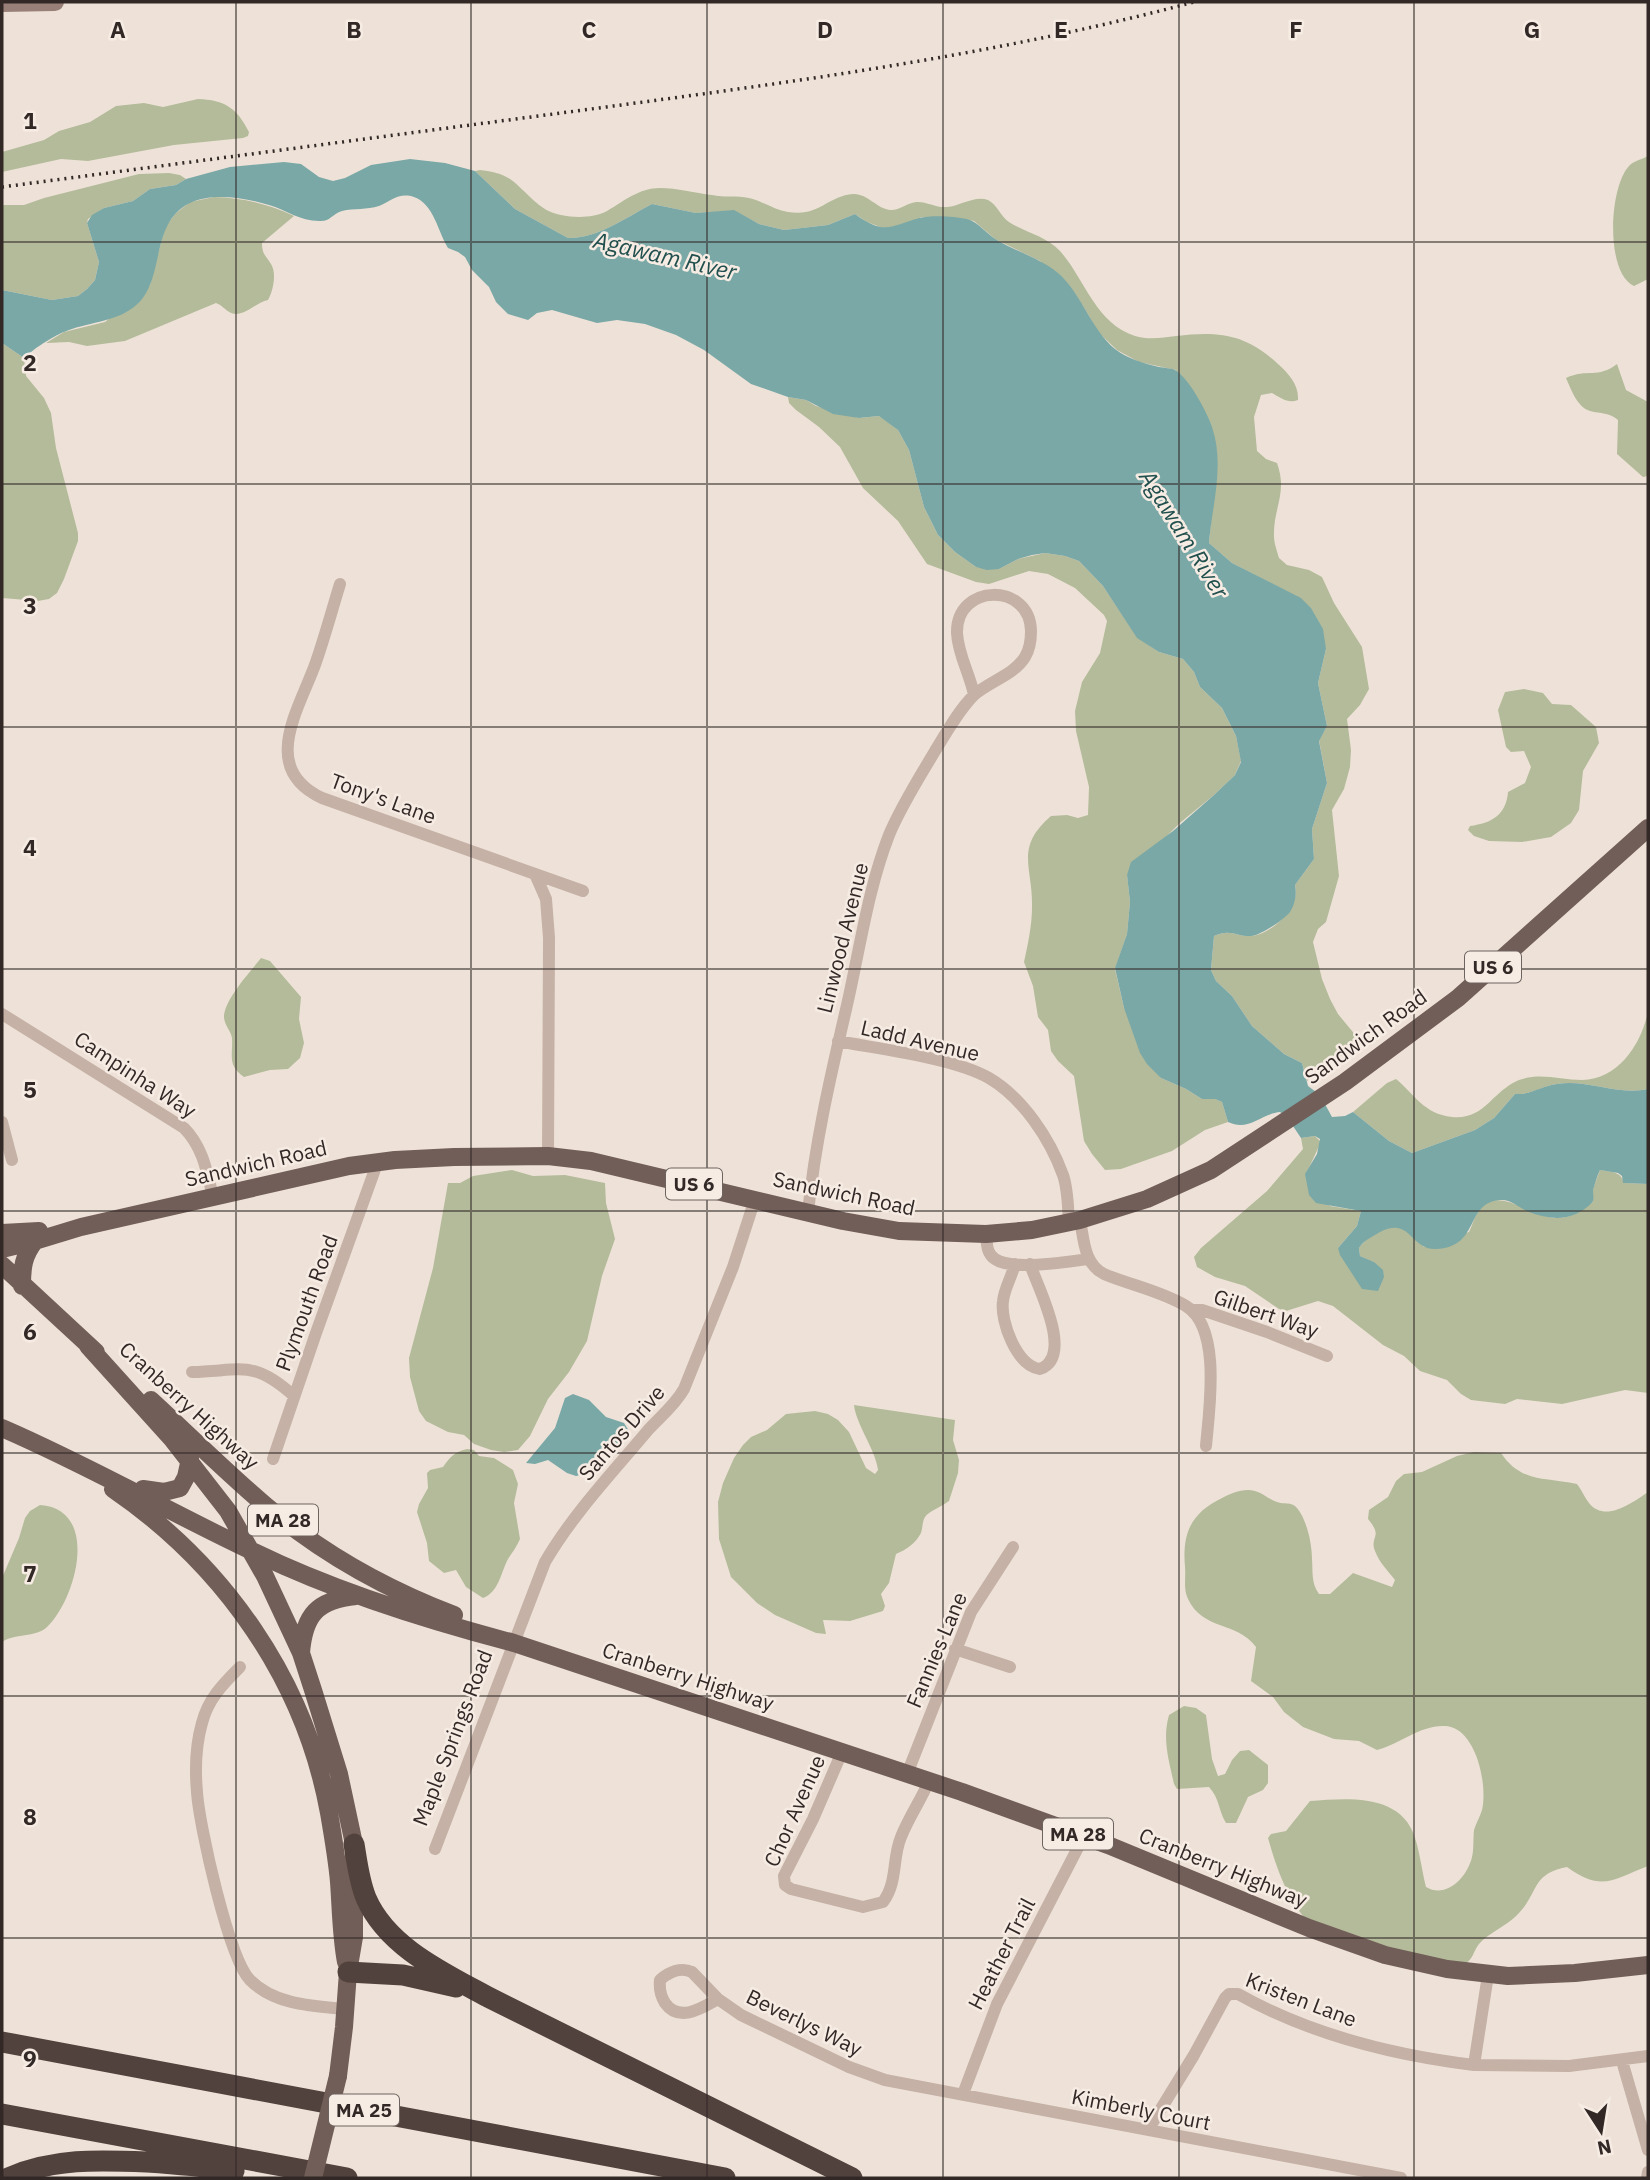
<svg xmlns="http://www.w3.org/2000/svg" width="1650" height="2180" font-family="'IBM Plex Sans',sans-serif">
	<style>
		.green { fill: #b4bb9a }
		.water { fill: #7aa8a6 }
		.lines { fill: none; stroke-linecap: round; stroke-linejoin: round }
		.street { stroke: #c5b1a6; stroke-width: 12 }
		.secondary { stroke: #988078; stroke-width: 18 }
		.primary { stroke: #725e58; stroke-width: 18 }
		.highway { stroke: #52423e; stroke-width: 21 }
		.rail { stroke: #322826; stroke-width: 3.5; stroke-dasharray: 2 5; stroke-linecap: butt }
		.primary-bridge { stroke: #725e58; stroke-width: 18 }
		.grid { fill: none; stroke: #322826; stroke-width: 2; stroke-opacity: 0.55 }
		.labels { text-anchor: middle; stroke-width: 5; stroke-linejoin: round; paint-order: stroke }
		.shield { fill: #f7ece4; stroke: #6d635f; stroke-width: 2 }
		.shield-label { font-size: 19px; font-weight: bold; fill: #322826 }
		.street-label { font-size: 21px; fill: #322826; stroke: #f7ece4 }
		.water-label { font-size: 23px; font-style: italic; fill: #204f4d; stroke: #f7ece4 }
		.grid-label { font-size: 23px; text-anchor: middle; font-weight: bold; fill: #322826; stroke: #f7ece4; stroke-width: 5; stroke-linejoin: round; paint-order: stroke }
	</style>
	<rect width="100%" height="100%" fill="#eee2d8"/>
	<!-- green -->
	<path class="green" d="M198 99C225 100 237 108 249 132L248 136 243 138 174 145 88 161 61 159 2 172V152L44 140 59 131 90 122 116 106 144 103 163 107Z
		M1648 156V279L1634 286C1605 273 1609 187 1629 166 1633 161 1643 159 1648 156Z
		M480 170C490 171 501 173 510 179 527 191 538 211 561 215 575 218 594 218 607 211 624 201 639 188 660 188 677 188 695 193 712 195 724 198 737 195 749 198 762 201 775 210 788 212 820 217 827 196 853 194 867 193 877 209 891 210 900 210 907 203 916 202 926 201 936 208 947 207 960 206 975 195 988 200 997 204 1001 217 1009 222 1026 233 1046 236 1060 251 1085 279 1095 323 1135 336 1148 340 1162 338 1176 336 1219 331 1246 334 1278 364 1289 374 1299 385 1298 400 1288 404 1281 398 1272 393L1261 395 1254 417 1257 451 1266 459 1277 463C1288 493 1273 508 1274 536 1274 543 1277 551 1279 558L1287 565 1309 570 1322 577 1334 603 1362 647 1369 689 1360 705 1347 719 1351 750 1350 767 1344 789 1332 810 1339 876 1326 922 1318 929 1313 942 1322 979 1330 999 1338 1014 1357 1037 1358 1046 1353 1051 1333 1059 1307 1081 1302 1063 1284 1054 1252 1026 1232 996 1216 981 1211 970 1214 936C1231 928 1236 937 1252 936 1272 934 1301 906 1295 885L1314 859 1312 829 1327 783 1319 740 1327 726 1318 683 1326 649 1301 599 1232 563 1209 543 1212 511 1176 370 1139 362 1117 350 1098 332 1083 306 1040 261 995 239 974 221 965 219 922 217 900 226 883 228 867 222 855 214 828 225 784 230 759 224 734 211 696 213 652 204C627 217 597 239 568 238L515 209 475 171Z
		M169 173 180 175 186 179 176 185 150 189 133 201 104 208 88 219 87 223 99 262 95 280 87 289 78 296 52 300 2 290V205H24L44 198 139 174Z
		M214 197C244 198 268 204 294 216L262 243C262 254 266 256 271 264 277 273 273 292 268 300 256 302 244 318 231 313 225 310 222 305 216 303L125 341 87 346 69 342 46 343 64 332 105 322 150 285 165 227 176 213 190 202Z
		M2 343 24 358 26 376 44 398 51 413 56 448 78 533V541L64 579 57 593 49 599 38 601 2 598Z
		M1617 364 1626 390 1648 402V476L1643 477 1617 454 1618 420C1609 412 1601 414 1590 411 1577 407 1571 389 1566 378 1587 368 1598 379 1617 364Z
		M788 397 806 400 816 406 859 418 879 416 886 420 898 430 909 450 924 507 938 535 955 552 976 567 999 569 1018 559 1045 553 1065 556 1079 561 1103 586 1137 637 1159 652 1183 659 1194 672 1200 687 1222 708 1236 736 1241 761 1235 775 1214 795 1181 822 1127 875 1130 902 1127 934 1115 969 1124 1008 1161 1078 1186 1089 1202 1099H1215L1222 1102 1228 1122 1205 1130 1172 1151 1121 1169 1105 1170 1092 1154 1084 1141 1074 1076 1058 1061 1051 1051 1048 1030 1038 1017 1033 986 1024 962C1028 944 1032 925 1032 907 1033 867 1014 848 1051 816L1067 815 1078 818 1088 815 1089 787 1076 731 1075 711 1082 682 1100 653 1107 621 1104 615 1075 588 1048 574 1029 571 989 584 976 582 927 564 898 521 863 488 840 447 819 427 796 410 789 403Z
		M1524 689 1543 693 1552 704 1571 705 1596 727 1599 743 1583 771 1579 810 1571 823 1551 837 1522 842 1489 841 1474 836 1468 830 1470 826C1492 823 1506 815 1508 792L1525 783 1531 767 1524 751 1511 752 1506 747 1498 710 1505 692Z
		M261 958 270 961 301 997 299 1019 304 1043 300 1058 288 1069 270 1070 244 1077C227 1065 233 1056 232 1038 231 1031 225 1026 224 1018 223 1001 250 972 261 958Z
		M1648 1012V1089C1617 1096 1588 1079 1557 1084 1542 1086 1531 1095 1515 1094L1494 1118 1475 1130 1412 1153 1389 1141 1353 1112 1387 1083 1396 1079C1414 1094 1424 1114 1452 1117 1485 1120 1491 1092 1519 1080 1540 1072 1561 1080 1582 1080 1619 1079 1641 1044 1648 1012Z
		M1315 1136 1321 1142 1306 1174 1330 1206 1361 1211 1357 1226 1338 1248 1374 1262 1360 1256 1359 1248C1366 1237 1390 1222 1403 1228 1410 1232 1418 1241 1424 1247L1469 1232C1472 1226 1474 1218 1478 1212 1495 1183 1531 1217 1554 1218 1571 1219 1581 1211 1593 1201V1189L1600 1170C1611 1172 1621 1171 1624 1183L1648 1184V1393L1625 1390 1562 1404 1517 1399 1505 1404 1471 1400 1461 1394 1447 1380 1420 1371 1404 1356 1383 1345 1333 1306 1318 1301 1286 1311 1279 1309 1245 1286 1215 1277 1197 1267 1194 1257 1201 1248 1267 1191 1303 1149 1301 1138Z
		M512 1170 533 1176 565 1175 605 1183 606 1203 615 1239 602 1276 587 1341 569 1372 548 1399 530 1436 518 1450 504 1452 491 1450 474 1444 464 1435 448 1432 426 1421 419 1411 410 1377 409 1358 433 1268 448 1183H460L473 1176Z
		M854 1405 955 1420 953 1440 959 1460 958 1473 949 1501C942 1507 930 1510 925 1517 922 1522 923 1527 921 1533 916 1543 906 1550 896 1554L889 1583 881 1594 885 1606 883 1611 850 1621 823 1620 826 1634 816 1633 775 1615 757 1603 731 1577 719 1539 718 1502 723 1483 734 1458 743 1445 751 1437 767 1430 786 1414 815 1411 828 1414 838 1420 849 1432 866 1468 875 1474 878 1470C876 1451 856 1424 854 1405Z
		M467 1449 474 1450 479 1456 494 1458 513 1470 518 1484 514 1503 520 1539C517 1546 512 1553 508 1559 501 1572 499 1592 483 1598L466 1587 456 1570 444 1573 429 1561 427 1543 417 1512 419 1504 428 1488 427 1473 430 1470 443 1467C450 1457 454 1452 467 1449Z
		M1474 1452 1501 1453C1521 1483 1545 1477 1577 1484 1582 1490 1584 1497 1589 1503 1605 1523 1632 1503 1648 1492V1866C1612 1880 1602 1892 1567 1867 1531 1874 1539 1892 1519 1913 1509 1924 1495 1930 1484 1939 1470 1951 1478 1959 1456 1970L1311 1925C1288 1901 1277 1870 1268 1838L1271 1834 1286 1831 1310 1801C1347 1798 1402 1793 1415 1838 1420 1853 1422 1871 1426 1887 1446 1899 1467 1878 1472 1857 1474 1849 1473 1839 1474 1830 1476 1823 1480 1817 1482 1810 1488 1785 1476 1725 1443 1726 1419 1726 1400 1744 1377 1750L1359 1741 1334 1739 1303 1727 1284 1712 1273 1697 1251 1681 1256 1647C1237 1621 1203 1631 1188 1599 1183 1588 1186 1579 1185 1567 1182 1533 1191 1513 1222 1498 1230 1494 1238 1490 1248 1490 1260 1490 1266 1498 1277 1502 1284 1505 1291 1501 1297 1508 1307 1520 1312 1544 1312 1559 1313 1572 1311 1583 1319 1594H1330L1353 1573 1392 1587 1395 1580C1388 1571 1379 1562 1375 1551 1369 1536 1384 1538 1368 1519L1369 1510 1388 1497 1396 1481 1404 1474 1422 1472 1457 1456Z
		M40 1505C100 1509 77 1598 47 1627 35 1638 15 1633 2 1642V1578L19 1538 25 1518 30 1511Z
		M1184 1706 1196 1708 1206 1715 1212 1759 1218 1776 1225 1774 1232 1760 1240 1751 1249 1750 1268 1765V1783L1263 1790 1248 1797 1236 1823H1226C1218 1810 1220 1799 1209 1787L1177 1789 1174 1784C1169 1761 1162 1739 1169 1715Z"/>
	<!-- water -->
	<path class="water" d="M410 159 445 163 475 171 515 209 568 238C597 239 627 217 652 204L696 213 734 210 759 224 784 230 828 225 855 214C884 235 889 227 919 218 931 215 954 216 967 219 979 222 986 234 997 240 1017 252 1040 258 1058 273 1082 294 1090 328 1115 349 1128 359 1143 363 1159 367 1164 368 1171 368 1175 370 1189 378 1207 412 1212 427 1225 465 1212 505 1209 543L1232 563 1301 598 1311 608 1323 629 1326 649 1318 683 1327 726 1319 741 1327 783 1312 829 1314 859 1295 885C1297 893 1295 905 1290 912 1285 919 1261 935 1252 936 1236 937 1231 928 1214 936L1211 970 1216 981 1232 996 1252 1026 1284 1054 1302 1063 1308 1086 1320 1095 1332 1117 1345 1116 1353 1112 1389 1141 1412 1153 1475 1130 1494 1118 1515 1094C1531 1095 1541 1086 1557 1084 1588 1079 1617 1096 1648 1089V1184L1623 1183 1622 1176 1618 1173 1600 1170C1597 1176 1595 1184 1593 1190 1593 1194 1594 1198 1593 1201 1590 1206 1582 1211 1576 1214 1561 1221 1545 1218 1529 1212 1519 1208 1511 1199 1500 1200 1464 1203 1481 1247 1436 1249 1410 1250 1411 1216 1380 1232 1372 1237 1364 1240 1359 1248L1360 1256 1374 1262 1383 1270 1384 1277 1378 1291 1362 1289 1340 1255 1338 1248 1357 1226 1361 1211 1316 1203 1309 1195 1305 1174 1317 1154 1320 1139 1315 1136 1301 1138 1287 1117 1280 1112C1260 1114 1249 1132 1228 1122L1222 1102 1215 1099H1202L1186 1089 1161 1078 1147 1064 1140 1053 1124 1008 1115 968 1127 934 1130 902 1127 875 1131 862 1173 831 1214 795 1235 775 1241 762 1236 736 1222 708 1200 687 1194 672 1183 659 1159 652 1137 638 1103 586 1079 561 1065 556 1045 553 1032 555 1018 559 999 569 987 570 976 567 955 552 938 535 924 507 909 450 898 430 879 416 859 418 833 414 806 400 788 397 751 384 704 350 676 335 645 324 617 320 597 323 552 310 537 313 528 320 508 314 496 302 489 287 472 270 465 257 458 252 448 248C438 232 434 204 414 197 399 192 391 201 379 206 367 210 354 208 342 211 332 214 330 222 319 221 300 221 286 210 269 205 246 198 212 192 190 203 148 223 167 282 134 307 113 323 87 322 64 332 53 336 32 350 24 358L2 343V290L52 300 78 296 87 289 95 280 99 262 87 223 92 215 104 208 133 201 150 189 176 185 186 179 230 167 284 162 301 164 319 177 333 181 345 178 371 165Z
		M573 1394 589 1400 606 1417 624 1423 629 1431 627 1439 593 1463 584 1474 576 1476 567 1473 548 1460 535 1464 526 1463 555 1428 565 1398Z"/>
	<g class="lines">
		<!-- street -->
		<path class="street" d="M340 584C332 610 325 636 316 662 300 708 258 768 322 798L583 891
			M535 874 546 899 549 938 548 1156
			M2 1014 184 1128C203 1147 207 1172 213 1197
			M838 1041C879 1049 954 1058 989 1078 1023 1098 1050 1139 1063 1175 1068 1189 1068 1208 1069 1223
			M2 1122 12 1160
			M808 1213C815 1142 831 1074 847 1005 860 948 868 889 889 835 901 806 919 778 935 751 947 732 958 711 974 695 970 674 958 655 957 633 956 583 1030 582 1031 631 1031 639 1030 649 1025 657 1014 675 990 681 974 695
			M1080 1220C1084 1240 1084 1264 1104 1274 1130 1285 1161 1291 1186 1306 1222 1328 1209 1410 1206 1446
			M986 1234C987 1243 986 1253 995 1259 1012 1271 1067 1262 1088 1259
			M1015 1264C1012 1276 1004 1289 1003 1301 1000 1322 1017 1366 1040 1369 1075 1356 1037 1286 1030 1264
			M1192 1310H1202L1267 1332 1327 1356
			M192 1372C242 1371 253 1359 294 1396
			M273 1459 316 1333 378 1161
			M955 1649 1010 1667
			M240 1667C223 1684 208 1699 202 1723 196 1744 195 1770 197 1792 199 1825 229 1959 250 1980 275 2005 313 2006 345 2009
			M842 1752 813 1819 784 1876 785 1885 791 1889 863 1907 883 1902C898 1882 892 1858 901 1837 909 1817 921 1800 929 1781
			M907 1774 971 1612 1013 1547
			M435 1849 545 1562C573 1514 613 1472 649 1429 661 1416 675 1405 684 1389L733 1267 755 1199
			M718 1999C702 2008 679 2023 665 2003 660 1995 659 1989 660 1980 669 1972 681 1967 692 1972L718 1999 741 2015 849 2067 885 2080 1401 2178
			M1622 2061 1648 2150
			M1474 2065 1569 2066 1648 2056
			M963 2094 997 2004 1084 1836
			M1148 2130 1194 2055 1225 1998 1229 1994H1238C1311 2035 1392 2055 1474 2065L1488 1975
			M1647 2178 1648 2172"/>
		<!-- secondary -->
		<path class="secondary" d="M2 3 55 2"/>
		<!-- primary -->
		<path class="primary" d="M2 1233 39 1231
			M2 1249 35 1241 81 1227 349 1166 395 1160 454 1157 548 1156 591 1161 843 1221 899 1231 986 1234 1032 1230 1080 1220 1147 1199 1211 1170 1345 1082 1458 998 1648 828
			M2 1265 96 1352
			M22 1286C22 1268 23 1256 35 1241
			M88 1346 172 1439 228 1511 265 1576 301 1653 313 1690 339 1774 354 1844V1937L348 1972 344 2027 338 2076
			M151 1400C189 1435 226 1472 265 1505 321 1553 386 1589 454 1615
			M2 1428C88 1465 169 1512 254 1552 336 1592 426 1620 514 1643L962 1792 1108 1845 1309 1928 1385 1955 1447 1969 1508 1976 1575 1973 1648 1965
			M113 1489C224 1565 305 1680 329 1813 333 1836 337 1859 339 1882 341 1909 341 1935 346 1962
			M143 1489 164 1492 180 1488 186 1477 190 1459
			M301 1653C304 1615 317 1600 356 1596"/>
		<!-- highway -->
		<path class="highway" d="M354 1844C357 1862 359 1881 366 1898 387 1947 444 1973 488 1997L852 2178
			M348 1972 403 1975 456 1987
			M2 2042 725 2178
			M2 2114 347 2178
			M8 2178C53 2158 99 2160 147 2162 176 2164 205 2166 234 2171"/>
		<!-- rail -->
		<path class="rail" d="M2 187C198 161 395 135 591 109 793 82 997 55 1194 2"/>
		<!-- primary-bridge -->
		<path class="primary-bridge" d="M313 2178 338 2076"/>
	</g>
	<!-- grid -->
	<path class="grid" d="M236 2V2178M471 2V2178M707 2V2178M943 2V2178M1179 2V2178M1414 2V2178M2 242H1648M2 484H1648M2 727H1648M2 969H1648M2 1211H1648M2 1453H1648M2 1696H1648M2 1938H1648"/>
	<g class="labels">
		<!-- shield labels -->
		<g class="shield">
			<rect x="1465" y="951.5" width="56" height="31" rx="5"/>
			<rect x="666" y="1168.5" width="56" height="31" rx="5"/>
			<rect x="248" y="1504.5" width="70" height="31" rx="5"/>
			<rect x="1043" y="1818.5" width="70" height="31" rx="5"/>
			<rect x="329" y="2094.5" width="70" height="31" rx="5"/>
		</g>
		<g class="shield-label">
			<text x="1493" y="974">US 6</text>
			<text x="694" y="1191">US 6</text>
			<text x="283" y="1527">MA 28</text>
			<text x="1078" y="1841">MA 28</text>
			<text x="364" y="2117">MA 25</text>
		</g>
		<!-- street labels -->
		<g class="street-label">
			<text transform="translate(383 799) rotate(20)" y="7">Tony's Lane</text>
			<text transform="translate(843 938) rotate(-76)" y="7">Linwood Avenue</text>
			<text transform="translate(1366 1037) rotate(-36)" y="7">Sandwich Road</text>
			<text transform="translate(920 1041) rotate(13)" y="7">Ladd Avenue</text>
			<text transform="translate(135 1075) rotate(33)" y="7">Campinha Way</text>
			<text transform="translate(256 1164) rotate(-13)" y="7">Sandwich Road</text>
			<text transform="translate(844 1194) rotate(12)" y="7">Sandwich Road</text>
			<text transform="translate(307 1303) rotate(-70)" y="7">Plymouth Road</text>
			<text transform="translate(1266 1314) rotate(19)" y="7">Gilbert Way</text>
			<text transform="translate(189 1406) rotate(42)" y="7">Cranberry Highway</text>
			<text transform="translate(622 1433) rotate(-49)" y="7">Santos Drive</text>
			<text transform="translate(937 1650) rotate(-67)" y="7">Fannies Lane</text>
			<text transform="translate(688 1677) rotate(18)" y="7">Cranberry Highway</text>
			<text transform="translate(453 1738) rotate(-69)" y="7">Maple Springs Road</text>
			<text transform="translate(795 1811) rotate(-66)" y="7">Chor Avenue</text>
			<text transform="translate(1223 1868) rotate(22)" y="7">Cranberry Highway</text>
			<text transform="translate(1002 1954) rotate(-63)" y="7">Heather Trail</text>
			<text transform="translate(1301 2000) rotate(21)" y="7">Kristen Lane</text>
			<text transform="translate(804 2023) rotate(26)" y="7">Beverlys Way</text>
			<text transform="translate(1141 2110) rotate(11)" y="7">Kimberly Court</text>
		</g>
		<!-- water labels -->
		<g class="water-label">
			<text transform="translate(665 256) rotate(13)" y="8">Agawam River</text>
			<text transform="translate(1184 534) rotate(58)" y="8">Agawam River</text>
		</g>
	</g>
	<g class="grid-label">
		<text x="118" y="38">A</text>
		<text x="354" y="38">B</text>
		<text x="589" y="38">C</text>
		<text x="825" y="38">D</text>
		<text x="1061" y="38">E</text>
		<text x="1296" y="38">F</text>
		<text x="1532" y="38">G</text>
		<text x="30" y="129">1</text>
		<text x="30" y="371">2</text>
		<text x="30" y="614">3</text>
		<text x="30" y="856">4</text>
		<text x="30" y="1098">5</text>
		<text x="30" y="1340">6</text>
		<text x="30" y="1582">7</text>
		<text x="30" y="1825">8</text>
		<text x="30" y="2067">9</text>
	</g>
	<!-- border -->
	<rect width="1650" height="2180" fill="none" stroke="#322826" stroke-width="7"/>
	<!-- north arrow -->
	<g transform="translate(1601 2131) rotate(168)" stroke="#f7ece4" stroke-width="5" paint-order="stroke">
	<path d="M0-5L12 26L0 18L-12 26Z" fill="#322826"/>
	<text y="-10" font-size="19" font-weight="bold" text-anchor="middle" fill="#322826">N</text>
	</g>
</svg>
